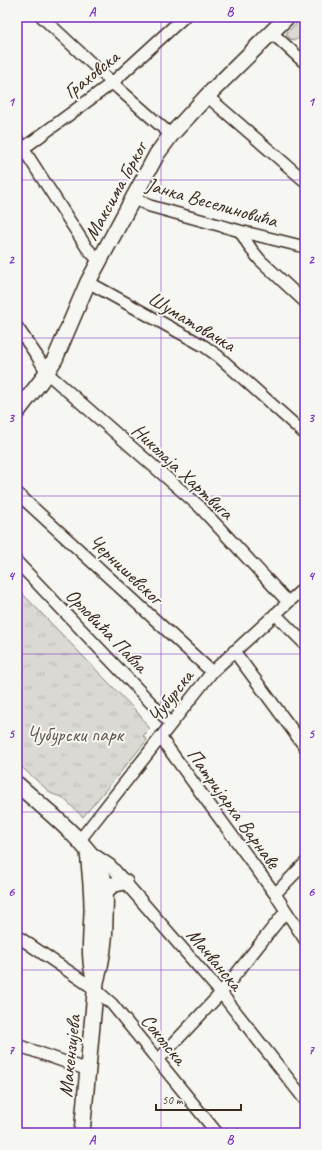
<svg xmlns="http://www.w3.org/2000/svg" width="322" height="1150" font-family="Caveat,sans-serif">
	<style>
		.park { fill: url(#park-tufts); stroke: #8a8278 }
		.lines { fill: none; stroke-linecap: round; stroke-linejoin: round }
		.street-casing { stroke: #3b2a1e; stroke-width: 14 }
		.secondary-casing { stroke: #3b2a1e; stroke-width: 18 }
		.street { stroke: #f6f6f2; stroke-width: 11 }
		.secondary { stroke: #f6f6f2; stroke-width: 15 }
		.grid { fill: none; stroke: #7b2cbf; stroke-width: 1; stroke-opacity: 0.55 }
		.labels { text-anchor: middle; stroke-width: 4; stroke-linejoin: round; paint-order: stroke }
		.street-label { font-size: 20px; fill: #3b2a1e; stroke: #f6f6f2 }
		.park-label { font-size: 20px; fill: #63564b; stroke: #f6f6f2 }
		.neatline { fill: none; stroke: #7b2cbf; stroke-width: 1.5 }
		.grid-label { font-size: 13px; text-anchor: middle; font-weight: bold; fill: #7b2cbf }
	</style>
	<defs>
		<pattern id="park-tufts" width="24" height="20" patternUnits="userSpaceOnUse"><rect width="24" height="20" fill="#dad9d3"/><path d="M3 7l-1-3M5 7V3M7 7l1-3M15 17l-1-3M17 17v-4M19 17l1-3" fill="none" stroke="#bcbab5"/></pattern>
	</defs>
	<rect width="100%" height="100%" fill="#f6f6f2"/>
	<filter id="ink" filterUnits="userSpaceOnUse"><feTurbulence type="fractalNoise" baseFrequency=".025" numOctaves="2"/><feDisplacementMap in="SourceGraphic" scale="8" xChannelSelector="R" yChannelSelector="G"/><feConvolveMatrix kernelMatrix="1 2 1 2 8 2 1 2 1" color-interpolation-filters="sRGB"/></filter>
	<g filter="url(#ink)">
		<!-- park -->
		<path class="park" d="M303 17H305V32L296 40 290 39 286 33Z
			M17 588 139 714 150 729 143 736 147 740 83 817 62 797 52 794 17 763Z"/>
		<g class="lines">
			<defs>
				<path id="street" d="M42 17 119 89 171 135
					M271 32 305 63
					M207 96 305 181
					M17 139 87 248 99 261
					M17 153 112 83 184 17
					M133 198 150 206 240 231 305 247
					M240 231 251 249 260 260 305 302
					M88 282 204 346 218 356 305 434
					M17 327 37 356 47 373 199 506 288 602
					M17 493 212 672
					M17 562 171 724
					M275 614 305 644
					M234 651 305 747
					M160 737 275 894 305 940
					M79 841 212 672 305 587
					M92 853 110 865 118 874 221 993 305 1100
					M275 894 305 863
					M17 936 96 990 112 1004 217 1133
					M17 1045 88 1070
					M158 1060 221 993 286 911"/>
				<path id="secondary" d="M17 412 41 381 55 359 88 282 157 154 171 135 207 96 287 17
					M17 784C41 806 95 847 103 877 107 890 105 906 105 919 105 941 102 962 96 982L82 1133
					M88 852C90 871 92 889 92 908 92 932 87 958 95 981
					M105 893C110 884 116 884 125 882"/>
			</defs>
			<!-- street casing -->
			<use href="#street" class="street-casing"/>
			<!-- secondary casing -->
			<use href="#secondary" class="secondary-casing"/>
			<!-- street -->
			<use href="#street" class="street"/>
			<!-- secondary -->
			<use href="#secondary" class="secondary"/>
		</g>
	</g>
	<!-- grid -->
	<path class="grid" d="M161 17V1133M17 180H305M17 338H305M17 496H305M17 654H305M17 812H305M17 970H305"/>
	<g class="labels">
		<!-- street labels -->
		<g class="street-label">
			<text transform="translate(91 74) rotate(-39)" y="7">Граховска</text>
			<text transform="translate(115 191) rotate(-61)" y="7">Максима Горког</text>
			<text transform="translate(212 202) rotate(16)" y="7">Јанка Веселиновића</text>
			<text transform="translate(192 321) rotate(31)" y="7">Шуматовачка</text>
			<text transform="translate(183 471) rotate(43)" y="7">Николаја Хартвига</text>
			<text transform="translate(126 569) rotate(43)" y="7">Чернишевског</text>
			<text transform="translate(107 630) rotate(46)" y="7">Орловића Павла</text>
			<text transform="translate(170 696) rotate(-52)" y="7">Чубурска</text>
			<text transform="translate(234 808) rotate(54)" y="7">Патријарха Варнаве</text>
			<text transform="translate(215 959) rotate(50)" y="7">Мачванска</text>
			<text transform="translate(164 1039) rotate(51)" y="7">Соколска</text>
			<text transform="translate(69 1056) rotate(-84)" y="7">Макензијева</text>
		</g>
		<!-- park labels -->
		<g class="park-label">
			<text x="75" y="741">Чубурски парк</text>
		</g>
	</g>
	<!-- margin -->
	<rect width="322" height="1150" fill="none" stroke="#f6f6f2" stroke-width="44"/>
	<!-- scale -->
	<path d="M156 1104v6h85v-6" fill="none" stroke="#3b2a1e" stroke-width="2"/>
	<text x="162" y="1104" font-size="12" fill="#3b2a1e" stroke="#f6f6f2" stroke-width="3" paint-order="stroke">50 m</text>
	<rect x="22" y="22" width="278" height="1106" class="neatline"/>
	<g class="grid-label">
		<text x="92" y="16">A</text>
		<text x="230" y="16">B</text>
		<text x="11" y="106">1</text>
		<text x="311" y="106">1</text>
		<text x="11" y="264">2</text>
		<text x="311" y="264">2</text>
		<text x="11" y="422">3</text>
		<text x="311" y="422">3</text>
		<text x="11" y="580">4</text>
		<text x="311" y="580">4</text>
		<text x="11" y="738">5</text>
		<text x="311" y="738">5</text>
		<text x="11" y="896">6</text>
		<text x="311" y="896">6</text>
		<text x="11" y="1054">7</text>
		<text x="311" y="1054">7</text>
		<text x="92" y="1144">A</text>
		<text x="230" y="1144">B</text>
	</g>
</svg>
